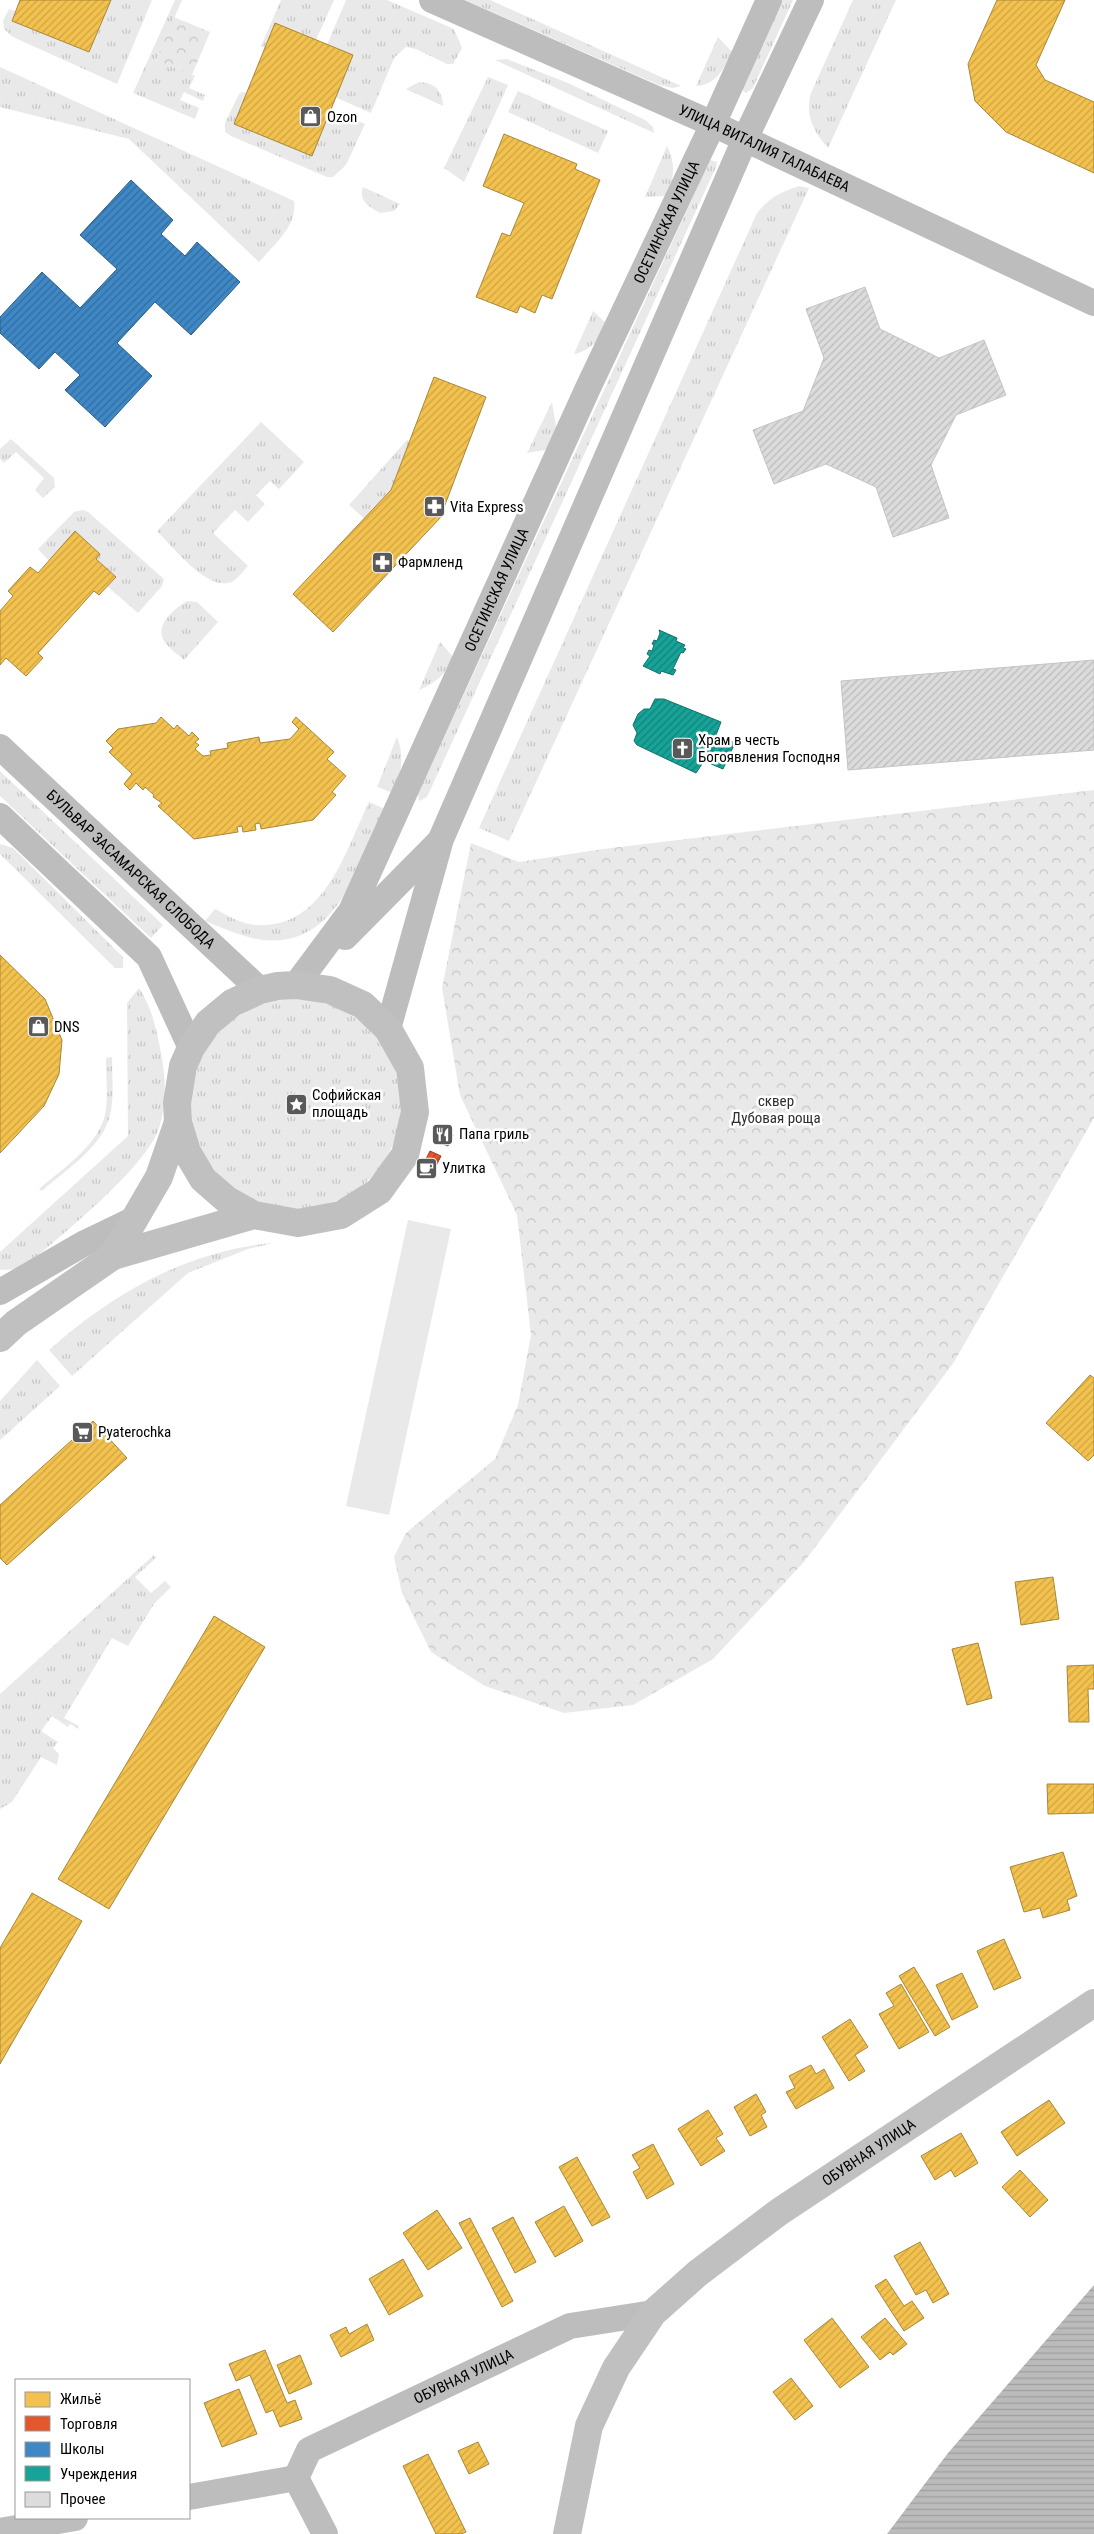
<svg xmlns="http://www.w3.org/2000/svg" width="1094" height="2534" font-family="'Roboto Condensed',sans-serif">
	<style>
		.grass { fill: url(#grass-tufts) }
		.forest { fill: url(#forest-crowns) }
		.pitch { fill: #e9e9e9 }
		.water { fill: url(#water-rules) }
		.homes { fill: url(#homes-hatch); stroke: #a98737 }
		.shops { fill: url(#shops-hatch); stroke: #a03d20 }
		.schools { fill: url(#schools-hatch); stroke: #2c5f8a }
		.public { fill: url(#public-hatch); stroke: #10726a }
		.building { fill: url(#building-hatch); stroke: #c4c4c4 }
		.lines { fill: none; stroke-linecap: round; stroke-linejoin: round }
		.street { stroke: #bdbdbd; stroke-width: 26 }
		.secondary { stroke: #c0c0c0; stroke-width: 28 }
		.labels { text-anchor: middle; stroke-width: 5; stroke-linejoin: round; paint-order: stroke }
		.poi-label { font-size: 15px; fill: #000; stroke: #fff; text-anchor: start }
		.street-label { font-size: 15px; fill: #000; stroke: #fff }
		.park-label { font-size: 15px; fill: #2e2e2e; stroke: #fff }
	</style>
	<defs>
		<pattern id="grass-tufts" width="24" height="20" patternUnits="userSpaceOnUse" patternTransform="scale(1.25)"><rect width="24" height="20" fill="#e9e9e9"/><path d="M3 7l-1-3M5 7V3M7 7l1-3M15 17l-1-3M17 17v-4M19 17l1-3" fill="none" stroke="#c6c6c6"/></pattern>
		<pattern id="forest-crowns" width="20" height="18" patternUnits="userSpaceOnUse" patternTransform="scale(1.25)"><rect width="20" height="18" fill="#e9e9e9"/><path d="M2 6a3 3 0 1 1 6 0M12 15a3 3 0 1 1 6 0" fill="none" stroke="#c6c6c6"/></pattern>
		<pattern id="water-rules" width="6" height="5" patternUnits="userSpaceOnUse" patternTransform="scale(1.25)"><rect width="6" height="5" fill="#bbb"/><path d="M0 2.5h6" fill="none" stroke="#9f9f9f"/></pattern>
		<pattern id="homes-hatch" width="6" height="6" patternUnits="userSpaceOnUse" patternTransform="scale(1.25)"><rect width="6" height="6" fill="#f2c14e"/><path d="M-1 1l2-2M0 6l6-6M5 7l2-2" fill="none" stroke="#cea442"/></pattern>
		<pattern id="shops-hatch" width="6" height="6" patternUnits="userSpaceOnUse" patternTransform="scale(1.25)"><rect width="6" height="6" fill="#e4572e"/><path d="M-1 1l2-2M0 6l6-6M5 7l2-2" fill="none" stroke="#b64625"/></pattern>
		<pattern id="schools-hatch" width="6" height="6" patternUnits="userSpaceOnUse" patternTransform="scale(1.25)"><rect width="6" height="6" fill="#3f88c5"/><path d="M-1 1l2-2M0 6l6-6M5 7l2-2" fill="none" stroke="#326d9e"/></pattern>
		<pattern id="public-hatch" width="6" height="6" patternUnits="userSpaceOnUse" patternTransform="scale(1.25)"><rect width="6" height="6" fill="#17a398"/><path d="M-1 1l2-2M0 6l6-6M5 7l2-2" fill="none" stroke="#12827a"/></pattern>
		<pattern id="building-hatch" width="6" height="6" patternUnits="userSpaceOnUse" patternTransform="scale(1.25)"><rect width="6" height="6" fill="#dcdcdc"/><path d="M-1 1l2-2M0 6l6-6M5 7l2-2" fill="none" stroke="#bbb"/></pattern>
	</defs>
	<rect width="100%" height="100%" fill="#fff"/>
	<!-- grass -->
	<path class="grass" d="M111 0H152L117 84 13 37 4 29 3 21 9 9 15 11 12 21 89 52Z
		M175 0H182L156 60 195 76 189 88 205 95 203 101 184 92 180 100 199 108 195 119 133 93Z
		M281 0H334L316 40 265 48 261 46Z
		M346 0H387L454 29 462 48 453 64H447L416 49 406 47 394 58 371 113 335 97 327 45Z
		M465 0H490L681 86 673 88 659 85Z
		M782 0H793L753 88 746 93 741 89Z
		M853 0H896L828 148C813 131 805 116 811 93Z
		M718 37 732 52C724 69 716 85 696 86Z
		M507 59 568 83 645 120 653 127 654 133 495 60Z
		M0 67 294 201C298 225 274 245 259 262L129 139 0 107Z
		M488 77 508 85 464 182 444 168Z
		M419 82C434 83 443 90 443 106L406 89Z
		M518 91 608 131 598 153 508 112Z
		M242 92 330 109 365 124 346 165 333 177H327L231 136 225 132V123L239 94Z
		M667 146C676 163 674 178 667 196L645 197Z
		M710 160 717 162 716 167 427 797 419 801 418 794Z
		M799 186 809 188 509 841 479 828 757 213C769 198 781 192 799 186Z
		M363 187 400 204 394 211 380 213C370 207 358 202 363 187Z
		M593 311 608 325C600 339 590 351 574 354Z
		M552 402 557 432 551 449 527 453Z
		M261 422 304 462 279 489 270 481 256 495 265 504 248 522 235 510 213 533 248 566C243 571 238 579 231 582 208 592 172 546 157 531Z
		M11 439 54 478 55 487 43 498 35 490 44 478 16 452 4 463 0 459V449Z
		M407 440 410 441 391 490 365 519 349 505Z
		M82 510 88 512 164 579 162 586 138 613 107 586 115 576 96 559 100 554 76 532 49 561 38 549 74 512Z
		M187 601 197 602 218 622 184 660C178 654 168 648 164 641 154 625 175 608 187 601Z
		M440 642 455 659C445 674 436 683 419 690Z
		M397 737C405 757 401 774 393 793L377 787Z
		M0 771 163 925 151 938 0 796Z
		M369 802 385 809C358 868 335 956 252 938 236 934 220 927 205 921L215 909C227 915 241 924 255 925 324 930 345 852 369 802Z
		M0 844 13 848 123 957V968H115L0 854Z
		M139 988C152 1007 157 1032 161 1053 166 1079 167 1103 159 1128 145 1169 61 1235 27 1265L18 1269 0 1270V1252L128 1136 127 1003Z
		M191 1104a105 105 0 1 1 210 0a105 105 0 1 1-210 0Z
		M112 1057C112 1075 114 1094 111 1111 105 1146 66 1169 42 1191L39 1189C63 1168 103 1143 106 1108 108 1092 106 1074 106 1058Z
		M273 1243 248 1249 188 1273 72 1376 49 1350C113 1293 187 1251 273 1243Z
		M37 1360 60 1386 0 1440V1401Z
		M154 1555 156 1558 135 1577 151 1593 165 1581 171 1587 154 1604 128 1646 112 1638 64 1718 79 1726 78 1729 70 1724 68 1727 52 1716 41 1731 58 1742 53 1748 59 1754 57 1765 41 1757 12 1802 0 1809V1694Z"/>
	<!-- forest -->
	<path class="forest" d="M174 17 210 32 192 75 156 60Z
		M1094 790V1118L954 1362 804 1562 713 1659 633 1705 564 1713 485 1686 431 1652 402 1593 394 1557 406 1533 495 1459 518 1405 531 1335 517 1215 460 1095 442 988 471 843 519 862 603 849Z"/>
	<!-- pitch -->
	<path class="pitch" d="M408 1220 451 1229 389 1515 346 1506Z"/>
	<!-- water -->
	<path class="water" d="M1094 2285V2534H887L948 2453Z"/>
	<!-- homes -->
	<path class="homes" d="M20 0H111L89 52 12 21Z
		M997 0H1065L1036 65 1045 80 1094 102V173L1006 132 975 101 968 64Z
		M275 23 353 55 312 156 234 124Z
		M504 134 577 164 575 169 600 180 552 299 542 295 535 313 520 306 517 313 476 297 502 233 510 236 524 203 483 186Z
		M434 377 486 397 440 518 333 632 293 594 391 490Z
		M75 531 100 554 96 559 116 577 99 595 94 591 38 653 43 658 26 676 6 658 0 665V611L13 596 8 591 30 567 38 573Z
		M161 717 174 729 177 725 189 736 192 732 199 739 195 742 199 745 195 749 203 756 211 755 210 751 228 748 227 743 259 737 260 743 290 739 299 729 292 722 296 717 334 752 327 759 346 776 332 792 336 795 313 820 261 829 260 823 255 824 256 830 243 832 242 826 237 827 238 832 194 839 158 806 162 803 153 797 154 795 145 787 143 790 136 783 130 790 124 784 132 774 109 752 113 748 106 741 118 729 156 723Z
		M0 955 45 999 62 1040 59 1074 44 1106 0 1153Z
		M1090 1375 1094 1378V1455L1088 1461 1046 1423Z
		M93 1421 127 1458 7 1565 0 1558V1505Z
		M1053 1577 1059 1619 1021 1625 1015 1582Z
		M214 1616 265 1647 109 1909 58 1879Z
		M978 1643 992 1698 967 1705 952 1649Z
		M1094 1665V1689H1088L1089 1722H1069L1067 1666Z
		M1047 1784H1094V1813L1048 1814Z
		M1063 1852 1077 1896 1067 1900 1070 1910 1043 1918 1040 1908 1024 1912 1010 1867Z
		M32 1893 82 1921 0 2064V1948Z
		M1004 1939 1021 1978 994 1990 977 1951Z
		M914 1967 950 2027 935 2036 899 1976Z
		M962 1973 978 2007 952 2020 936 1985Z
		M901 1984 929 2032 899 2049 879 2014 894 2006 886 1993Z
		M850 2019 868 2047 855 2055 865 2071 849 2081 822 2037Z
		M811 2065 816 2074 824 2069 834 2088 796 2109 786 2092 795 2088 789 2076Z
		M756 2094 766 2112 761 2115 767 2127 750 2136 734 2107Z
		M1049 2100 1065 2123 1017 2156 1001 2132Z
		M708 2110 723 2134 716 2138 725 2151 701 2166 678 2129Z
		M961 2133 978 2163 955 2177 951 2170 935 2180 921 2156Z
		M653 2144 674 2184 647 2199 633 2172 640 2168 632 2155Z
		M577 2157 610 2217 592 2226 559 2167Z
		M1020 2170 1048 2200 1030 2217 1002 2187Z
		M564 2206 583 2241 555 2257 535 2222Z
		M437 2210 462 2248 428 2270 403 2233Z
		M513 2217 536 2262 515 2273 492 2228Z
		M470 2218 513 2301 502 2307 459 2223Z
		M920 2242 949 2294 933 2303 926 2290 916 2295 894 2256Z
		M403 2259 423 2296 389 2315 369 2279Z
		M886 2279 904 2306 912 2301 924 2318 904 2331 875 2286Z
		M832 2318 869 2367 840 2388 804 2340Z
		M885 2318 907 2344 893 2355 890 2352 880 2360 861 2337Z
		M367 2324 374 2340 341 2357 330 2335 346 2327 349 2334Z
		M265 2350 287 2403 295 2400 302 2419 280 2427 273 2410 266 2413 250 2375 236 2381 229 2364Z
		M300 2355 312 2384 289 2394 277 2365Z
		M791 2378 813 2406 795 2420 773 2392Z
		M239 2389 257 2434 222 2447 204 2403Z
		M478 2442 489 2464 469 2474 458 2451Z
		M428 2454 466 2532 461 2534H436L403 2466Z"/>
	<!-- shops -->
	<path class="shops" d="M442 1130 453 1135 448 1146 437 1142Z
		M430 1151 441 1156 432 1174 421 1169Z"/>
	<!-- schools -->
	<path class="schools" d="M131 180 173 220 161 234 185 256 197 242 240 282 191 335 155 302 117 343 152 376 105 427 65 390 80 375 55 352 39 369 0 333V317L42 272 80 308 117 269 80 235Z"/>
	<!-- public -->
	<path class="public" d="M659 630 677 638 676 641 685 645 683 648 686 649 683 653 681 652 673 669 676 670 673 675 661 671 660 674 643 666 650 656 647 654 649 650 652 651 654 645 652 644 654 640 657 641 660 633Z
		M655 699H664L721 722 716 735 735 743 723 769 704 761 696 773 637 745 634 741 637 733 633 725 638 714 644 709H650Z"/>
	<!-- building -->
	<path class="building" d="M865 287 880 329 939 358 984 340 1006 395 956 415 931 465 949 518 893 537 876 487 826 464 774 484 753 430 803 411 824 358 806 309Z
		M1094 660V750L848 770 841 681Z"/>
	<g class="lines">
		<!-- street -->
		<g class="street">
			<path id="s1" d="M432 0 713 124 1094 303"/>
			<path id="s2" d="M0 747 260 990"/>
			<path d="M0 816 149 957 191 1048"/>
			<path d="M345 937 439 842"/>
			<path id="s3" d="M296 985 351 911 587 390 713 124 769 0"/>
			<path d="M388 1029 441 839 745 139 811 0"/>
			<path d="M0 1292 83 1244 135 1219"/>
			<path d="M189 2497 296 2478"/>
			<path d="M0 2531 75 2518"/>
			<path id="s4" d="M325 2534 296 2478 309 2450 570 2326 653 2313"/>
		</g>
		<!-- secondary -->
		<g class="secondary">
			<path d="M113 1256 159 1177 178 1122"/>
			<path d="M0 1338 16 1323 113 1256 254 1215 298 1223 341 1215 379 1191 405 1155 415 1112 410 1068 388 1029 363 1005 330 990 296 985 278 986 260 990 232 1003 208 1023 191 1048 183 1066 177 1103 178 1122 187 1152 203 1179 227 1200 254 1215"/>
			<path id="s5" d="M567 2534 589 2426 616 2368 653 2313 698 2273 779 2212 1094 2003"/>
		</g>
	</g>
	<!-- icons -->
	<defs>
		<symbol id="shop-square" viewBox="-11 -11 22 22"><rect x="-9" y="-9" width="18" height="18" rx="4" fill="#595959" stroke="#fff"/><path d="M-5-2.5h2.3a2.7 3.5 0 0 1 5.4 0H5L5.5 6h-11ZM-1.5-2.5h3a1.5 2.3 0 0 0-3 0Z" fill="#fff"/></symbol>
		<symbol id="pharmacy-square" viewBox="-11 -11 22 22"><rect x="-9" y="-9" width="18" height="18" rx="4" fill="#595959" stroke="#fff"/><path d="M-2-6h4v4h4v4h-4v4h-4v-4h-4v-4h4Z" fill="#fff"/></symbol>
		<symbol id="church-square" viewBox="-11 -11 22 22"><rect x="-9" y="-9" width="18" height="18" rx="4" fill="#595959" stroke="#fff"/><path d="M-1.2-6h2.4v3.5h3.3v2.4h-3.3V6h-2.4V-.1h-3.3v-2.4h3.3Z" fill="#fff"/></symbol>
		<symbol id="sight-square" viewBox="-11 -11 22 22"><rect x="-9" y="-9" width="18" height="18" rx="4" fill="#595959" stroke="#fff"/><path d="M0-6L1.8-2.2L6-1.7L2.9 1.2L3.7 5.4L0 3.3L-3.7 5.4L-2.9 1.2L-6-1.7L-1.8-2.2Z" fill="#fff"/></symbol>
		<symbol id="restaurant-square" viewBox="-11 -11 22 22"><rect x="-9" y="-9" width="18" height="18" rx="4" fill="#595959" stroke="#fff"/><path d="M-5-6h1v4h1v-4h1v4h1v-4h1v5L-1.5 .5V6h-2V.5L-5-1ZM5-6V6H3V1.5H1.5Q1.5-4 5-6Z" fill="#fff"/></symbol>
		<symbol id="cafe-square" viewBox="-11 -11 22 22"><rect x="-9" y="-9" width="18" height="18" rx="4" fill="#595959" stroke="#fff"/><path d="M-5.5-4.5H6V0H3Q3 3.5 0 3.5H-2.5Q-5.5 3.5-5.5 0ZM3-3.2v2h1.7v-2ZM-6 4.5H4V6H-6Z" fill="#fff"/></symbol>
		<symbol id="supermarket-square" viewBox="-11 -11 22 22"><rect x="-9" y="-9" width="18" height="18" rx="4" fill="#595959" stroke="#fff"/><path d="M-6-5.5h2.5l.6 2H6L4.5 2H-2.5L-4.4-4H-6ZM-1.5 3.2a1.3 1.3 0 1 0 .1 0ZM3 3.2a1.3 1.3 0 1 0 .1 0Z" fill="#fff"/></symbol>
	</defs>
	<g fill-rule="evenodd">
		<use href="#shop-square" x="298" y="104" width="25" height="25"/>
		<use href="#pharmacy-square" x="422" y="494" width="25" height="25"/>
		<use href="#pharmacy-square" x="370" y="550" width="25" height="25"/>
		<use href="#church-square" x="670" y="736" width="25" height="25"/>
		<use href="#shop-square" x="26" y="1014" width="25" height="25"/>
		<use href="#sight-square" x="284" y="1092" width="25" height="25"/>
		<use href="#restaurant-square" x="430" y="1122" width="25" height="25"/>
		<use href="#cafe-square" x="414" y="1156" width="25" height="25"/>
		<use href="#supermarket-square" x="70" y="1420" width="25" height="25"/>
	</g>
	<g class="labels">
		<!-- poi labels -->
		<g class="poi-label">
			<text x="327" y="122">Ozon</text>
			<text x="450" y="512">Vita Express</text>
			<text x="398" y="567">Фармленд</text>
			<text x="698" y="745">Храм в честь<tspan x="698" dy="17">Богоявления Господня</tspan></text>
			<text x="54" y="1032">DNS</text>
			<text x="312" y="1100">Софийская<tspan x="312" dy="17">площадь</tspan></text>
			<text x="459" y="1139">Папа гриль</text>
			<text x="442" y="1173">Улитка</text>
			<text x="98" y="1437">Pyaterochka</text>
		</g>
		<!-- street labels -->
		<g class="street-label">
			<text dy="5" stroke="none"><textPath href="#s1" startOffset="364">УЛИЦА ВИТАЛИЯ ТАЛАБАЕВА</textPath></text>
			<text dy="5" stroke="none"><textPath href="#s3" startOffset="850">ОСЕТИНСКАЯ УЛИЦА</textPath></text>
			<text dy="5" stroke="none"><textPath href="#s3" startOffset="445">ОСЕТИНСКАЯ УЛИЦА</textPath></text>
			<text dy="5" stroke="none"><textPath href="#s2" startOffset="179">БУЛЬВАР ЗАСАМАРСКАЯ СЛОБОДА</textPath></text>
			<text dy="5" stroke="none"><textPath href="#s5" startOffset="510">ОБУВНАЯ УЛИЦА</textPath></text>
			<text dy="5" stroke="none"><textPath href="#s4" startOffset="265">ОБУВНАЯ УЛИЦА</textPath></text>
		</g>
		<!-- park labels -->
		<g class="park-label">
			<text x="776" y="1106">сквер<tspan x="776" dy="17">Дубовая роща</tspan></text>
		</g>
	</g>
	<!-- legend -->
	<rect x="15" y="2379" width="175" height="140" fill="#ffffff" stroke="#999999"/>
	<rect x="25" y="2392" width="25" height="15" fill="#f2c14e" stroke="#999999"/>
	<text x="60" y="2404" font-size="15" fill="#000000">Жильё</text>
	<rect x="25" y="2416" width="25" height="15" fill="#e4572e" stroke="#999999"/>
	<text x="60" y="2429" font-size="15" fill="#000000">Торговля</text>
	<rect x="25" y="2442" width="25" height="15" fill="#3f88c5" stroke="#999999"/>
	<text x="60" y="2454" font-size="15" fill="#000000">Школы</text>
	<rect x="25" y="2466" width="25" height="15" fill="#17a398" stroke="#999999"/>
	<text x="60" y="2479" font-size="15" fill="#000000">Учреждения</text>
	<rect x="25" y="2492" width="25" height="15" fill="#dcdcdc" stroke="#999999"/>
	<text x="60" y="2504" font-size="15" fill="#000000">Прочее</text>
</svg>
